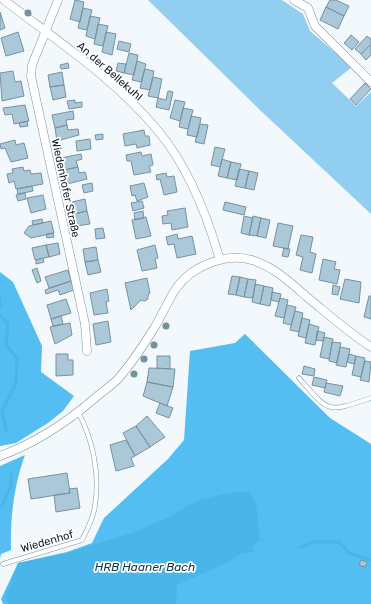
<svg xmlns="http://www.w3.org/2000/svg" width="371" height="604" font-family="Rubik,sans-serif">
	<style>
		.green { fill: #91ceef }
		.forest { fill: #54bdf2 }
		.water { fill: #4ab5e9 }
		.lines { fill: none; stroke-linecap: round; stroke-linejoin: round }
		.stream { stroke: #4ab5e9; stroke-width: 3 }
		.building { fill: #abc8d9; stroke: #7692a2 }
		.service-casing { stroke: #7b97a7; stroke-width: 5 }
		.minor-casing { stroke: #7b97a7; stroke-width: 9 }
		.service { stroke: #fff; stroke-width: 4 }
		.minor { stroke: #fff; stroke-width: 8 }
		.tree { fill: #75919e }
		.labels { text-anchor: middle; stroke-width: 3.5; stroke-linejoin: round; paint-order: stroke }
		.street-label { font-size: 11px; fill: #121d23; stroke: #fff }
		.water-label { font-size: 12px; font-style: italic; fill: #0b394f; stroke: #fff }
	</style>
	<rect width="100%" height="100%" fill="#f2f8fb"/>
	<!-- green -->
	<path class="green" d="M148 0H282L303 14 310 31 352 67 332 83 356 106 371 92V214L261 111Z"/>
	<!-- forest -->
	<path class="forest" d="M0 272 13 282 42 346 41 372 74 396 63 411 48 423 16 443 0 446Z
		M245 334 330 418 371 444V604H3L1 599 18 563 67 552 92 543 104 518 168 459 184 440 190 351 235 343Z
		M25 455C14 485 10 518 11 550L1 554 0 559V466Z"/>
	<!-- water -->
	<path class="water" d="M249 491 256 503 260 541 229 562 177 585 176 604H8L6 596 18 563 67 553 135 532 171 516 196 501 223 494Z"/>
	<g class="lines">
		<!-- stream -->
		<path class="stream" d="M0 298V307
			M0 315 8 323 6 345 17 358 16 384 2 411 6 431
			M2 506 11 486V474
			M301 547 314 542H339L349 553 371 560
			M241 552 253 550"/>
	</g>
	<!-- building -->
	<path class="building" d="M75 0 84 2 80 22 70 19Z
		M330 0H336L349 6 344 16 326 7Z
		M326 7 344 16 338 29 320 20Z
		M83 8 92 10 87 30 78 28Z
		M0 12 5 28 0 30Z
		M90 16 100 18 95 39 86 36Z
		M98 24 108 26 103 46 94 44Z
		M18 32 24 51 6 56 1 38Z
		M106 32 116 34 112 55 102 52Z
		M351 35 359 42 352 50 344 43Z
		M367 36 371 39V44L361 54 355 49Z
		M119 41 131 44 129 52 117 49Z
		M371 44V55L366 60 361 54Z
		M129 53 138 55 134 75 124 73Z
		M137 61 146 64 141 82 132 80Z
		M68 63 69 68 61 69 60 65Z
		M118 63 126 64 124 73 116 71Z
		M145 69 154 71 150 90 140 88Z
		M13 71 15 82 21 81 24 96 2 101 0 73Z
		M62 72 64 85 50 87 48 75Z
		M153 77 162 79 158 98 148 96Z
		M365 83 371 89 356 105 350 99Z
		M64 85 66 97 53 100 50 87Z
		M168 91 173 92 169 110 156 107 158 98 166 100Z
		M75 100V103L82 102V107L69 109 67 101Z
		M175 100 185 102 180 121 170 118Z
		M25 105 29 121 14 124 12 114 5 115 3 108Z
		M183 108 193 110 188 129 179 127Z
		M73 111 74 119 66 120 67 125 55 128 52 115Z
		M191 116 201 118 197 137 187 135Z
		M27 121 28 126 20 127 19 123Z
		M200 124 208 125 204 144 195 142Z
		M67 125 68 130 78 129 79 135 57 141 55 128Z
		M144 130 145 136H149L150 145 137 148 136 144 125 146 123 134Z
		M103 134V139L96 140 95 135Z
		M90 139 91 149 77 151 76 141Z
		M15 140 16 145 24 143 28 158 11 162 5 148 1 149 0 144Z
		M215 147 225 149 220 167 211 165Z
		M141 152 142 156 151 154 153 165 149 166 151 172 134 175 131 161H127L126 155Z
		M81 154 82 159 76 161 78 167 64 170 61 158Z
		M222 159 231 162 227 178 218 176Z
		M231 162 241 164 237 180 227 178Z
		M23 167 24 171 30 170 31 174 41 173 43 184 16 189 14 181 9 183 7 174 13 173 12 169Z
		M78 167 79 173 85 172 87 179 67 184 64 170Z
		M239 169 249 171 245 188 235 186Z
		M249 171 258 173 254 190 245 188Z
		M166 173 167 177 174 176 177 192 164 195 160 179 157 180 156 175Z
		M92 183 93 191 84 193 82 185Z
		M144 183 148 197 137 201 135 195 132 196 130 186Z
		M32 186 33 191 18 194 17 189Z
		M25 193 26 199 18 201 16 195Z
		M43 195 46 209 31 213 27 198Z
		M85 199 87 211 74 214 72 202Z
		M142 201 144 208 133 211 131 203Z
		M225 202 246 207 244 215 223 210Z
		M185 208 188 227 172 230 171 223 163 224 162 216 168 215 167 211Z
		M87 211 90 224 76 226 74 214Z
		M143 211 144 218 135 220 134 213Z
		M244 216 253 218 249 235 241 233Z
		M253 216 261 218 257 236 249 235Z
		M146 217 151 236 136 239 132 220Z
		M261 218 270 220 266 238 257 236Z
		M42 219 43 223 33 225 32 221Z
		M51 221 54 233 31 238 24 233 29 226Z
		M278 223 293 226 288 249 273 246Z
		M103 228 105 238 96 239 95 229Z
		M53 233 54 237 47 238 46 234Z
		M177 234 178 239 192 236 196 254 177 258 174 244 168 245 166 237Z
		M301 235 313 237 310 252 316 254 312 273 300 270 303 257 296 255Z
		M58 243 60 254 49 257 46 245Z
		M46 245 49 257 35 260 32 248Z
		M155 245 158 258 155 259 157 268 142 271 137 250Z
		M96 247 98 260 85 262 83 249Z
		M284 248 290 249 288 257 282 256Z
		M43 258 44 262 36 264V260Z
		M323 259 336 262 334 269 340 270 337 284 319 280Z
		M98 260 101 272 88 275 85 262Z
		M37 268 41 281 37 283 32 270Z
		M68 270 71 281 49 288 45 277Z
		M232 276 240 277 236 295 228 294Z
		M240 277 248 279 244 297 236 295Z
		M147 278 150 293 148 295V299L145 301 141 300 131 310 125 283Z
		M248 279 256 280 253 298 244 297Z
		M345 279 361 282 359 303 340 299Z
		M71 281 74 290 60 295 58 290 46 294 45 290Z
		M255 284 264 286 260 304 252 302Z
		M333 285 340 287 338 295 332 294Z
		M264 286 273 288 270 306 260 304Z
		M107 289 109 301 106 302 108 313 94 315 90 293Z
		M272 292 281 294 279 302 271 300Z
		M369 296H371V319L364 317Z
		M280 298 288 300 284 318 275 316Z
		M66 299 71 313 51 319 47 305Z
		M287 305 296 307 291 325 283 323Z
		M295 311 303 313 299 332 290 330Z
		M61 316 63 324 53 326 51 319Z
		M302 318 310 320 306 338 298 336Z
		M108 321 111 342 96 345 93 324Z
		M70 323 72 335 55 344 50 327Z
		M309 324 319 327 315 345 305 343Z
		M317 331 325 333 323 341 316 340Z
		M324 337 333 339 329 359 320 357Z
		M332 342 341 343 337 363 329 361Z
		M340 347 350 349 346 367 336 365Z
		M56 354H68V360H73V375L56 376Z
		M349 354 356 356 354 364 347 362Z
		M157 356H170V369L157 368Z
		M356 356 365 358 361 377 352 375Z
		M365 361 371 362 369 382 360 380Z
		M304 366 315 369 314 376 302 374Z
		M149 368 175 369 173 387 147 382Z
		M314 377 327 380 325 388 312 385Z
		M147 382 173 387 167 406 143 396Z
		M326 383 343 386 340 396 324 392Z
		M160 403 173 408 169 418 156 413Z
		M147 416 165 437 150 447 136 426Z
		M136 426 150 447 135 456 123 433Z
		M126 440 135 456 131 458 134 466 116 471 110 445Z
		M67 473 70 493 31 499 28 479Z
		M77 488 80 508 56 512 54 495 70 493 69 489Z
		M361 560 367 562 365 567 359 565Z"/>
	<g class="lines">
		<defs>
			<path id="service" d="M299 378C330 413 326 413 371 398
				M3 564 82 540C87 530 94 517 95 505 100 475 93 439 78 412"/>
			<path id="minor" d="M4 0C57 41 116 79 159 132 189 168 207 215 220 260
				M58 0 32 65 31 76 85 324 87 351
				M294 0 308 8 315 26 371 82
				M0 456C36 443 66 423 95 398 102 392 111 386 118 379 131 364 143 346 153 330 161 317 167 303 175 290 191 266 227 251 255 261 275 268 291 283 307 297 328 314 348 332 371 347"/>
		</defs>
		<!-- service casing -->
		<use href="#service" class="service-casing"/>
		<!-- minor casing -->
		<use href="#minor" class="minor-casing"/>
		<!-- service -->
		<use href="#service" class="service"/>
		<!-- minor -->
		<use href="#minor" class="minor"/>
	</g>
	<!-- trees -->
	<g class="tree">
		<circle cx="28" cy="13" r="3.5"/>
		<circle cx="166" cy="326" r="3.5"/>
		<circle cx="154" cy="345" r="3.5"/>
		<circle cx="144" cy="359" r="3.5"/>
		<circle cx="134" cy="374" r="3.5"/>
	</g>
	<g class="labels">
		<!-- street labels -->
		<g class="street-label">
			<text transform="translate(110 71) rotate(41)" y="4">An der Bellekuhl</text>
			<text transform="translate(66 188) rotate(78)" y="4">Wiedenhofer Straße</text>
			<text transform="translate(47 541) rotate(-16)" y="4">Wiedenhof</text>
		</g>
		<!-- water labels -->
		<g class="water-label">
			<text x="145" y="571">HRB Haaner Bach</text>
		</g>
	</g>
</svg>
